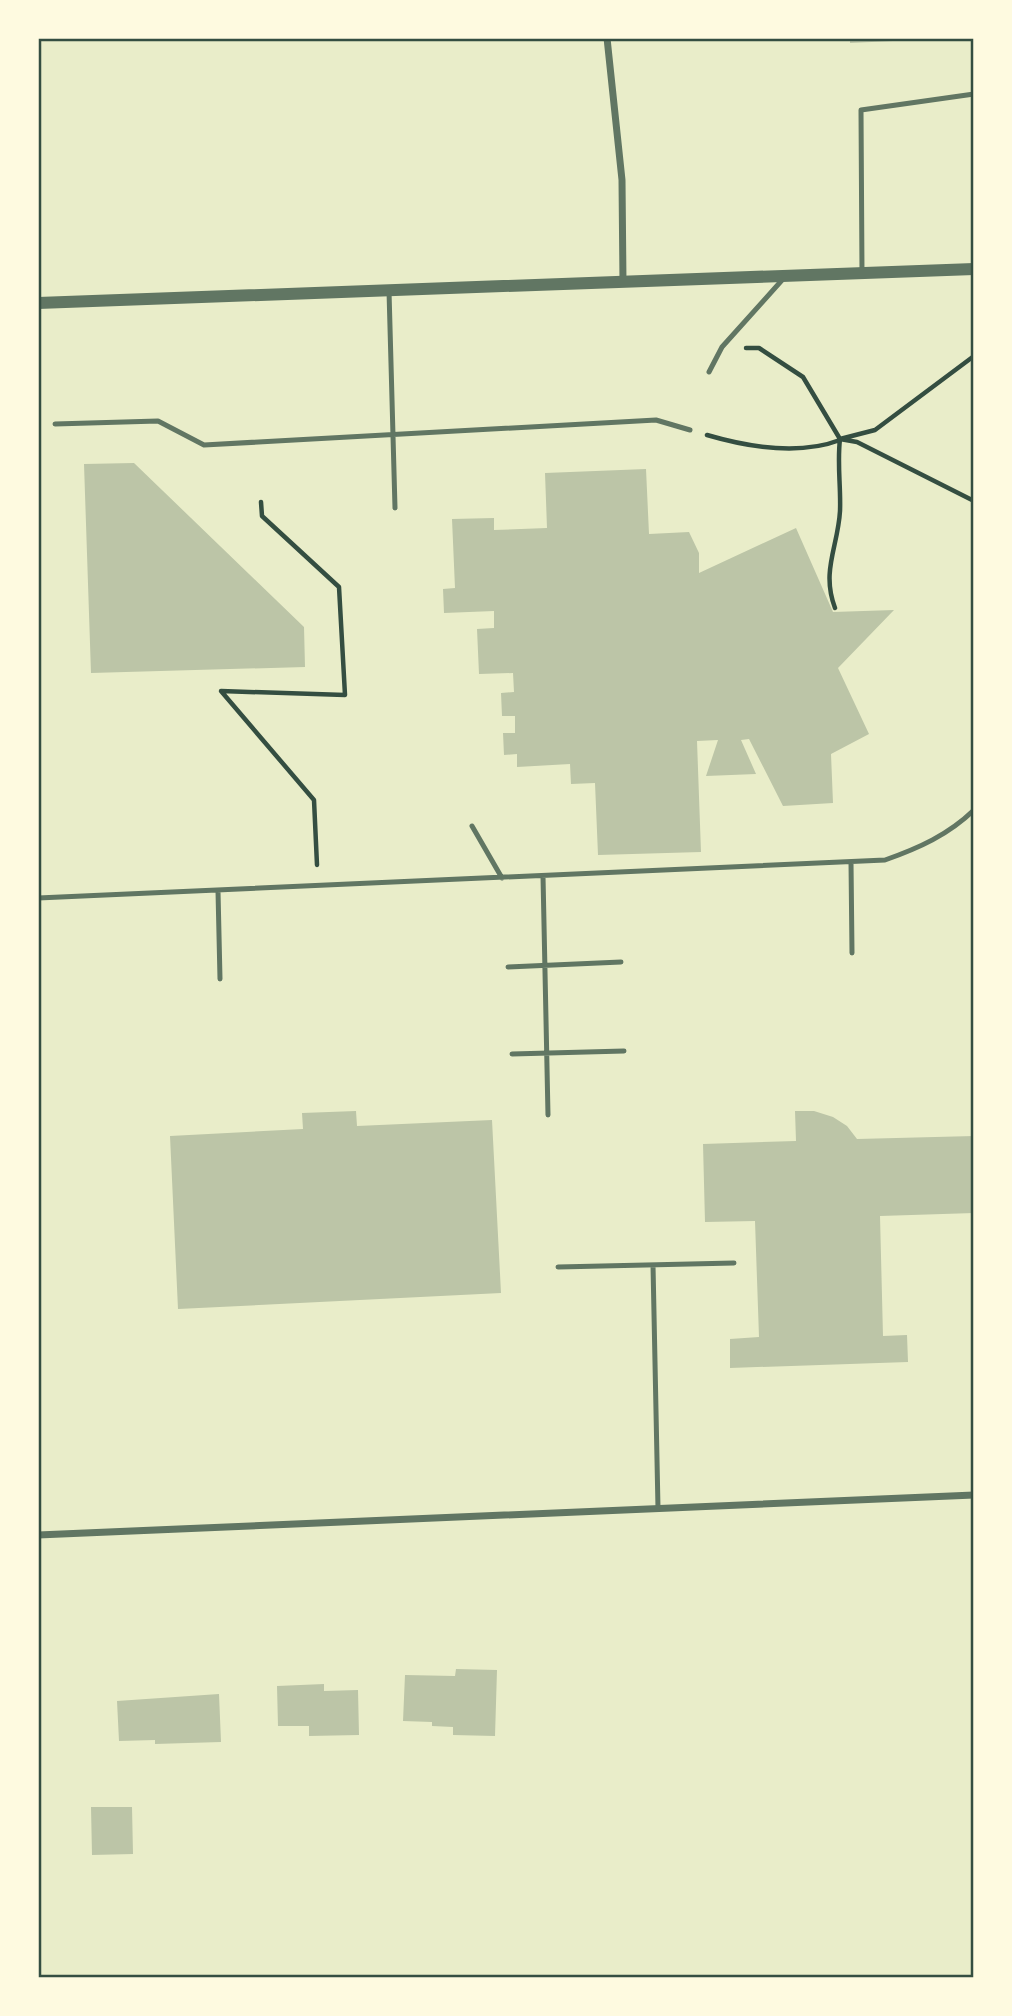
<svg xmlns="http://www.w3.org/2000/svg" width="1012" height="2016" font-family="Jost,sans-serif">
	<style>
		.building { fill: #bcc5a7 }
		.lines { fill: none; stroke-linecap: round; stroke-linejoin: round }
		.path { stroke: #344e41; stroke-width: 4.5 }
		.service { stroke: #617663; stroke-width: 5 }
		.minor { stroke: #617663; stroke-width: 7 }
		.tertiary { stroke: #617663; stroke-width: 12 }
		.neatline { fill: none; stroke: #344e41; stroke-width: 2.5 }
	</style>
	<rect width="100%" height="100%" fill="#e9edc9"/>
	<!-- building -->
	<path class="building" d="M850 38H893V41L850 43Z
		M134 463 304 627 305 667 91 673 84 464Z
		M646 469 649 534 689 532 699 553V573L796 528 833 612 894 610 838 668 869 734 831 754 833 803 783 806 749 739 741 740 756 774 706 776 718 740 697 741 701 852 598 855 595 783 571 784 570 764 517 767V754L504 755 503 733H515V716H502L501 693 514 692 513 673 479 674 477 629 494 628V611L444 613 443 589 455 588 452 519 494 518V530L547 528 545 473Z
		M356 1111 357 1126 492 1120 501 1293 178 1309 170 1136 303 1129 302 1113Z
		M795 1111H814L833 1117 847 1126 857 1139 974 1136V1213L880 1216 883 1336 907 1335 908 1362 730 1368V1339L759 1337 755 1221 705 1222 703 1144 796 1141Z
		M456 1669 497 1670 495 1736 453 1735V1727L432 1726V1722L403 1721 405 1675 455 1676Z
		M324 1684V1691L358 1690 359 1735 309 1736V1726H278L277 1686Z
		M219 1694 221 1742 155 1744V1740L119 1741 117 1701Z
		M91 1807H132L133 1854 92 1855Z"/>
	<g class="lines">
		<!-- path -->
		<path class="path" d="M746 348H759L803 377 840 439 857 442 974 501
			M707 435C748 447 798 456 840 440
			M261 502 262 516 339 587 345 695 221 691 314 800 317 865
			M835 608C821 571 838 547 840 511 841 487 837 463 840 439L875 430 974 356"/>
		<!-- service -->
		<path class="service" d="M862 273 861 110 974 94
			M389 291 395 508
			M709 372 722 347 783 279
			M55 424 158 421 204 445 656 420 690 430
			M472 826 502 878
			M851 862 852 953
			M543 876 548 1115
			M218 891 220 979
			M38 898 885 860C919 848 948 835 974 810
			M508 967 621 962
			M512 1054 624 1051
			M653 1265 658 1508
			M558 1267 734 1263"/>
		<!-- minor -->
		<path class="minor" d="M607 38 622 180 623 282
			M38 1535 974 1495"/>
		<!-- tertiary -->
		<path class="tertiary" d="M38 303 974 269"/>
	</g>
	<!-- border -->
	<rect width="1012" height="2016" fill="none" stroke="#fefae0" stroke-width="80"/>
	<rect x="40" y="40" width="932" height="1936" class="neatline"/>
</svg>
